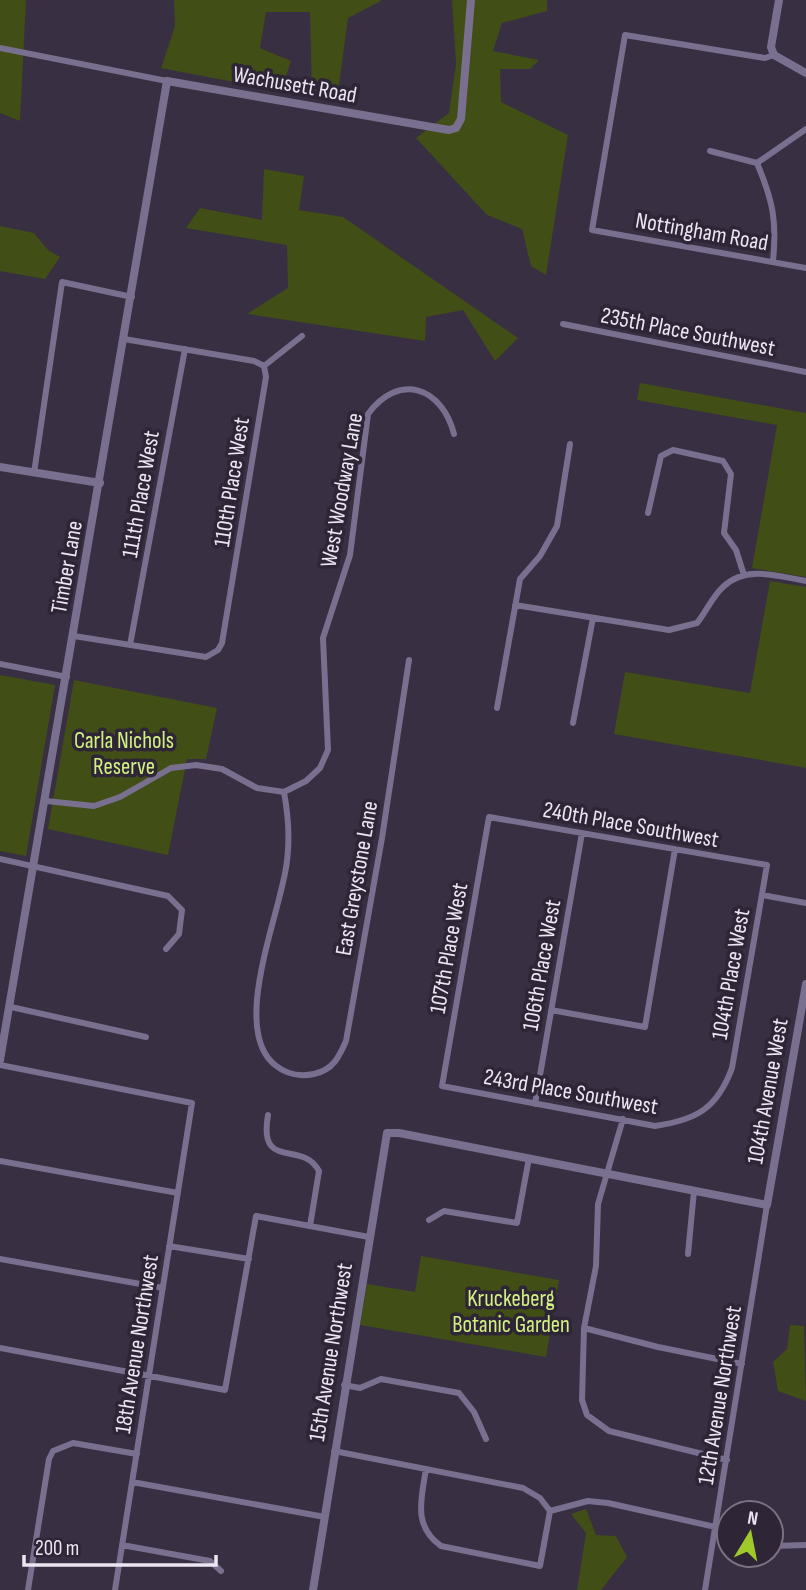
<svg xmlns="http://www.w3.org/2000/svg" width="806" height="1590" font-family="'Sofia Sans Condensed',sans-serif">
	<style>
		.green { fill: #414e16 }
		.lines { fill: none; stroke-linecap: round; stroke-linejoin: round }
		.minor { stroke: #796f8f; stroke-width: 6 }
		.tertiary { stroke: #796f8f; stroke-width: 8 }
		.labels { text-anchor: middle; stroke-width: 7; stroke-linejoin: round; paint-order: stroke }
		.street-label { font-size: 23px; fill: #ece6f2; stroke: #2e2537 }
		.park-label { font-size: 23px; fill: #d3f181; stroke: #2e2537 }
	</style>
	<rect width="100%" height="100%" fill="#382f42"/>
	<!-- green -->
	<path class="green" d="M0 0H26L20 121 0 113Z
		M174 0H380L381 1 348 18 337 100 312 96 310 12H266L260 48 291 61 281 91 161 68 175 26Z
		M452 0H547V11L502 23 493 51 539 60 530 69H500L501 102 568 135 546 275 531 266 522 229 487 215 416 138 449 113 456 64Z
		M264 169 304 176 299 210 343 217 518 338 495 361 463 310 426 317 425 341 247 314 288 288 287 245 186 228 200 208 262 220Z
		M0 226 34 233 48 250 60 257 45 279 0 271Z
		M640 383 806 413V577L752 568 777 425 637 400Z
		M770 581 806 587V768L614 734 625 672 750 693Z
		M0 675 55 685 26 856 0 851Z
		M74 680 217 708 206 759H187L168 855 48 829Z
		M421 1256 559 1280 546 1357 360 1325 367 1284 415 1292Z
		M790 1325 804 1326 806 1401 778 1391 773 1362 787 1349Z
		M586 1509 596 1535 616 1536 627 1557 601 1590H577L586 1533 571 1514Z"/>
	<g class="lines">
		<!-- minor -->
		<path class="minor" d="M0 48 167 81
			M774 55 765 58 625 35 592 230 806 268
			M710 151 757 163C773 201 777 221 773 261
			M757 163 806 129
			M563 324 806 372
			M124 339 254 361 264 366
			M34 473 62 282 132 297
			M648 513 661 456 673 450 723 461 731 474 724 533 736 550 744 575
			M515 605 669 630 697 623C706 612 712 597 723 587 746 565 778 576 806 581
			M74 636 206 657 218 650 222 643 266 377 264 366 302 336
			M130 645 185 349
			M0 664 67 677
			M497 708 520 579 540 556 557 526 570 444
			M573 723 593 618
			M284 792C288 814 290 838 287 861 282 910 229 1028 275 1065 286 1074 300 1077 314 1074 333 1070 339 1057 346 1041L382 838 409 660
			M284 792 306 781 320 768 328 750 323 638 350 555 368 414C399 372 442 387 454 434
			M46 801 94 806 120 797 171 768 196 765 222 769 257 788 284 792
			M489 817 767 865 732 1068C717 1109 696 1120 655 1126L442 1086Z
			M0 859 168 896 182 910 179 934 166 949
			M762 895 806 903
			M11 1007 146 1037
			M551 1010 645 1027 675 849
			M0 1065 192 1103 115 1590
			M535 1104 582 833
			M268 1115C258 1172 302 1139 319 1171L310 1226
			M623 1119 598 1204 596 1266 584 1328 582 1400 587 1415 609 1431 727 1460
			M0 1161 178 1193
			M429 1220 444 1211 517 1223 529 1158
			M169 1246 249 1259
			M688 1254 694 1191
			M0 1259 163 1288
			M584 1328 658 1347 742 1364
			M0 1348 225 1390 256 1216 369 1237
			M344 1385 360 1388 381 1379 459 1393 474 1412 486 1439
			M334 1451 523 1488 540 1498 550 1511 588 1501 608 1503 729 1530
			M426 1469C421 1500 413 1526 441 1546L540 1566 550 1511
			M132 1482 325 1517
			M122 1545 210 1561 221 1571
			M771 1546 806 1545
			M28 1590 49 1459 53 1451 73 1443 137 1454
			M705 1590 767 1205"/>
		<!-- tertiary -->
		<path class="tertiary" d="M779 0 771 47 774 55 806 73
			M0 467 100 483
			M0 1060 167 81 449 130 456 128 461 119 471 0
			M313 1590 387 1133H399L767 1205 806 984"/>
	</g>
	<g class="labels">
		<!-- street labels -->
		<g class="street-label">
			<text transform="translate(295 84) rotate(10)" y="8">Wachusett Road</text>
			<text transform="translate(702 231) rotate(10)" y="8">Nottingham Road</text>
			<text transform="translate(688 331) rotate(11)" y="8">235th Place Southwest</text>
			<text transform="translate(231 482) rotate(-81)" y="8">110th Place West</text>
			<text transform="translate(341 490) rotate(-80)" y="8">West Woodway Lane</text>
			<text transform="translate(140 494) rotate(-80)" y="8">111th Place West</text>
			<text transform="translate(66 567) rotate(-80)" y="8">Timber Lane</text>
			<text transform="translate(631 824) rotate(10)" y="8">240th Place Southwest</text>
			<text transform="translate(356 878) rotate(-80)" y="8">East Greystone Lane</text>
			<text transform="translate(448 948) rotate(-80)" y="8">107th Place West</text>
			<text transform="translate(541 965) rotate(-80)" y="8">106th Place West</text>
			<text transform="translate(730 974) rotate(-80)" y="8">104th Place West</text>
			<text transform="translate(571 1091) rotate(10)" y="8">243rd Place Southwest</text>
			<text transform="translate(767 1091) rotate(-80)" y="8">104th Avenue West</text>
			<text transform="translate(136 1344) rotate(-81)" y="8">18th Avenue Northwest</text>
			<text transform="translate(330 1352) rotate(-81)" y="8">15th Avenue Northwest</text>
			<text transform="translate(719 1395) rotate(-81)" y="8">12th Avenue Northwest</text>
		</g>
		<!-- park labels -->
		<g class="park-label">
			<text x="124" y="748">Carla Nichols<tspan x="124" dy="26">Reserve</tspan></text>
			<text x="511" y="1306">Kruckeberg<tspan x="511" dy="26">Botanic Garden</tspan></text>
		</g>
	</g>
	<!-- north arrow -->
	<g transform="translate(750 1534) rotate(10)"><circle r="33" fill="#2e2537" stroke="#7a7282" stroke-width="2"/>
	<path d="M0-5L12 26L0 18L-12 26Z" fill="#a0c92b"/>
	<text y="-10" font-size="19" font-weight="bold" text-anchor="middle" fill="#ece6f2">N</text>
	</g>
	<!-- scale -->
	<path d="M24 1555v10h192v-10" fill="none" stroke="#ece6f2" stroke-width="3.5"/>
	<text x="35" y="1555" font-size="21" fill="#ece6f2" stroke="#2e2537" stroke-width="5" paint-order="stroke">200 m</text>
</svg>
